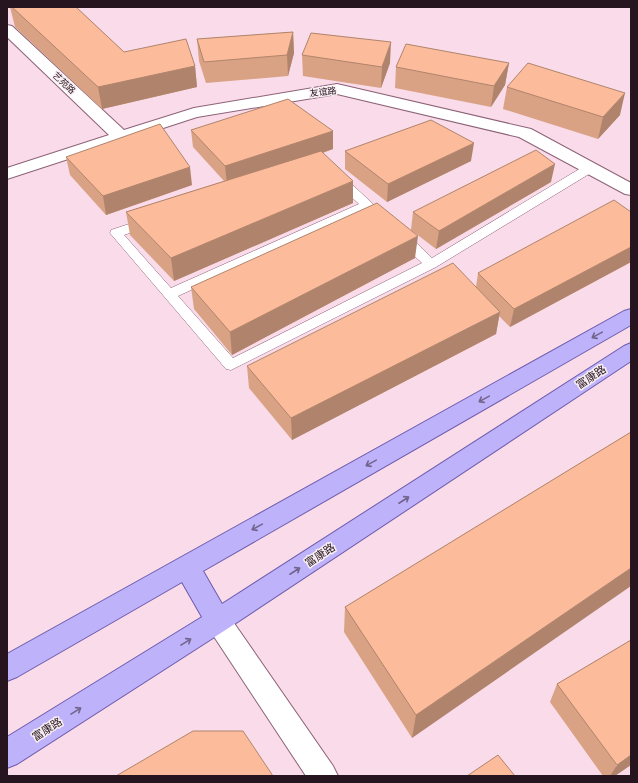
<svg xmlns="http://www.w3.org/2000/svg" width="638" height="783" font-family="'PT Sans','Noto Sans SC',sans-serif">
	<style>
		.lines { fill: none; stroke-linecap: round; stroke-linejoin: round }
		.lane-casing { stroke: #8d6278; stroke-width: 1 }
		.street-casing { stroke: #8d6278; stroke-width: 2 }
		.primary-casing { stroke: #6d5bac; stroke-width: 2 }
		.lane { fill: #fff; fill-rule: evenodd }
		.street { fill: #fff; fill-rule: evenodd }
		.primary { fill: #beb3fb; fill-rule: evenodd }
		.wall { fill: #d9a285 }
		.shaded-wall { fill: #b0846c }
		.building { fill: #fcbc9b; stroke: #b0846c }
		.oneway { stroke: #72648c }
		.labels { text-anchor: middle; stroke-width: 3; stroke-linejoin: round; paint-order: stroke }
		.far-street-label { font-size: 9px; fill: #26151e; stroke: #f9eff3 }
		.street-label { font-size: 11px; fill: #26151e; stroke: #f9eff3 }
	</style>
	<rect width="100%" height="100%" fill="#f9dbe9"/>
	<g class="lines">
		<defs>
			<path id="lane" d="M590 164 594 165 596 168 594 171 436 267 231 370 226 369 110 233 111 230 144 219H152L154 222 152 225 124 235 171 288 359 204 335 182 333 179 335 176H343L388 218 390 221 388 224H380L365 210 178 296 233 358 422 263 397 240 396 237 397 234 402 233 407 234 432 258 586 165Z"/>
			<path id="street" d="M7 25 12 26 124 130 194 108 337 84 531 129 631 183V195L625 194 519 137 337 94 197 117 7 179V168L109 135 7 37Z
				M218 609 227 613 333 766 338 776H306L209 629 205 621 209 613Z"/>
			<path id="primary" d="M631 309V325L203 571 222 604 624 346 631 343V361L227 629 17 764 7 768V737L202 617 182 582 17 677 7 681V654L624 311Z"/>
		</defs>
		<!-- lane casing -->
		<use href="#lane" class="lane-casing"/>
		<!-- street casing -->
		<use href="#street" class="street-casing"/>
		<!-- primary casing -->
		<use href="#primary" class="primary-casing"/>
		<!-- lane -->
		<use href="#lane" class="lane"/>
		<!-- street -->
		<use href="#street" class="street"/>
		<!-- primary -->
		<use href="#primary" class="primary"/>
	</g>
	<!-- wall -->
	<path class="wall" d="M10 7H76L124 52 195 66 197 87 102 109 15 27Z
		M293 32 294 53 288 76 206 83 199 61 197 39Z
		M302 55 390 63 381 88 303 76Z
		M509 63 505 85 491 107 395 88 396 67Z
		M507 87 620 115 598 139 503 109Z
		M191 130 333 131V149L323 153 353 203 174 281 130 235 126 212 224 181 193 147Z
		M345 151 471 161 387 202 345 169Z
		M66 157 192 185 106 215 70 175Z
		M551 182 436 249 411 230 413 212Z
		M631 212V262L510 327 499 316 496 334 292 440 249 388 247 366 476 287 478 273Z
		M415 258 232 355 194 309 191 287Z
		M631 432 412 738 344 632 345 607Z
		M631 640 615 776H603L550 702 557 684Z"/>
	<!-- shaded-wall -->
	<path class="shaded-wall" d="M293 32 294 53 288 76 287 55Z
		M391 42 390 63 381 88 382 67Z
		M509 63 505 85 491 107 494 86Z
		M195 66 197 87 102 109 98 87Z
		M625 93 620 115 598 139 603 117Z
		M333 131V149L227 184 225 166Z
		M474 143 471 161 387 202 388 184Z
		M555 164 551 182 436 249 439 231Z
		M190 167 192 185 106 215 103 196Z
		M353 181V203L174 281 171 258Z
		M418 236 415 258 232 355 230 332Z
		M631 247V262L510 327 514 309Z
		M500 312 496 334 292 440 291 418Z
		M631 568V586L412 738 416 715Z
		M631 755V765L615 776H610L617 765Z"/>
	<!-- building -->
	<path class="building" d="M12 7H76L124 52 186 39 195 66 98 87Z
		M293 32 287 55 204 62 197 39Z
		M311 33 391 42 382 67 302 55Z
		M406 44 509 63 494 86 396 67Z
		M528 63 625 93 603 117 507 87Z
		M288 99 333 131 225 166 191 130Z
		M431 120 474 143 388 184 345 151Z
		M160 124 190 167 103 196 66 157Z
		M536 150 555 164 439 231 413 212Z
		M321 151 353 181 171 258 126 212Z
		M614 200 631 212V247L514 309 478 273Z
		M377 203 418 236 230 332 191 287Z
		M453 263 500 312 291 418 247 366Z
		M631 432V568L416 715 345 607Z
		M631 640V755L617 765 557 684Z
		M193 731H243L273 776H116Z
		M498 755 515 776H467Z"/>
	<!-- one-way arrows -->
	<defs><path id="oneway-shaft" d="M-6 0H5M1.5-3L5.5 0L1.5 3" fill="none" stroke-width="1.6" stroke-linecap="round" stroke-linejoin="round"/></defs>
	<g class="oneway">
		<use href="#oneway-shaft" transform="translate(597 335) rotate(151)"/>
		<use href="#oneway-shaft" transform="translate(484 399) rotate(151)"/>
		<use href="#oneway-shaft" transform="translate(371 463) rotate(151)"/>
		<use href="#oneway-shaft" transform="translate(404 500) rotate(-33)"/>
		<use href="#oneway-shaft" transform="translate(257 527) rotate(151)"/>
		<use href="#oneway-shaft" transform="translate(295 571) rotate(-33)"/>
		<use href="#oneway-shaft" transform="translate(186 642) rotate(-32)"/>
		<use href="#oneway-shaft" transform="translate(76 711) rotate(-32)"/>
	</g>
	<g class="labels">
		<!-- far-street labels -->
		<g class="far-street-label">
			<text transform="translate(64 83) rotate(43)" y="3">艺苑路</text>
			<text transform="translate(323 92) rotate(-7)" y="3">友谊路</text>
		</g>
		<!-- street labels -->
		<g class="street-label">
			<text transform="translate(591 377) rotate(-33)" y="4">富康路</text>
			<text transform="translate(320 555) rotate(-33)" y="4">富康路</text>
			<text transform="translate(47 729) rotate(-32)" y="4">富康路</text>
		</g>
	</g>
	<!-- border -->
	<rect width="638" height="783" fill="none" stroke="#26151e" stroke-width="16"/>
</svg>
